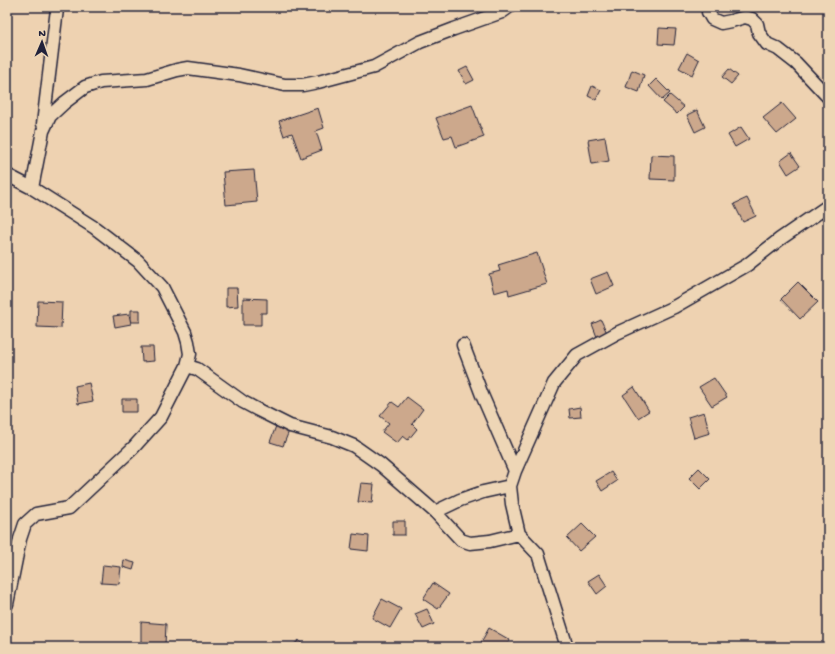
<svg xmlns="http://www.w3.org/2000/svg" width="835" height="654" font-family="'Gochi Hand',sans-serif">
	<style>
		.building { fill: #cca88c; stroke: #22223b }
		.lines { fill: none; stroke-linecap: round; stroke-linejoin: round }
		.street-casing { stroke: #22223b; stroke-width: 15 }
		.street { stroke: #eed6b6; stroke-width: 12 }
	</style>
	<rect width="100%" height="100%" fill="#eed2b1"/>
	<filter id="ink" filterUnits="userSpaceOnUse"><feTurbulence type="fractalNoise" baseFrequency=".025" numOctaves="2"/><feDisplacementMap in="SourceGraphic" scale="8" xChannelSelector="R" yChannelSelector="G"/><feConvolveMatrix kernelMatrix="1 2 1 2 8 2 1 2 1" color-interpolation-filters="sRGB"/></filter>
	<g filter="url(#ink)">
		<!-- building -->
		<path class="building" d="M659 28 676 29 674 45 658 44Z
			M687 53 699 60 692 75 679 68Z
			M467 67 474 80 466 84 459 71Z
			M729 69 738 76 731 84 722 77Z
			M632 70 644 75 639 92 626 87Z
			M656 79 670 93 662 100 649 86Z
			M592 86 601 90 596 100 588 96Z
			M670 95 684 107 677 114 663 102Z
			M782 103 796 119 777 134 763 118Z
			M472 105 484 137 456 147 452 136 444 138 436 118Z
			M318 108 324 128 316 131 322 150 301 158 292 133 284 136 279 121Z
			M697 110 705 127 695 132 687 115Z
			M741 127 749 139 735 147 728 135Z
			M605 137 609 161 592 164 588 140Z
			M791 153 800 166 788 174 780 161Z
			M651 155 674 156V180L650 179Z
			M254 170 257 202 226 205 223 172Z
			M747 198 756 216 743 222 734 204Z
			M537 253 547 284 509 295 508 289 494 293 489 274 500 271 498 265Z
			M608 272 614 286 596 294 590 279Z
			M798 282 818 302 800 319 781 299Z
			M226 288H237L238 306 226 307Z
			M243 298 267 299V313H261V325H243Z
			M38 301 62 302 61 328 37 327Z
			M131 310H140V322H131Z
			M129 314 131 324 115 327 113 316Z
			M601 320 607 333 597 337 592 324Z
			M141 347H153L154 361 142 362Z
			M714 378 727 397 712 406 699 387Z
			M89 383 93 401 78 404 75 386Z
			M634 387 649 411 638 418 623 395Z
			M407 397 423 409 412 424 417 429 408 440 403 436 397 443 382 432 389 423 380 416 392 402 399 407Z
			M122 399H137V412H122Z
			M580 407 581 417 570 418 569 409Z
			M704 412 710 433 694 438 688 417Z
			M276 426 289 431 283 446 270 442Z
			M699 468 710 479 700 489 689 478Z
			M611 472 617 481 602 491 596 481Z
			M361 483 374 484 372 503 358 502Z
			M393 521H405V535H393Z
			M582 524 595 537 579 551 567 538Z
			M353 534 369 536 368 551 351 549Z
			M124 560 135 563 133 570 123 567Z
			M103 565 121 567 119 584 101 583Z
			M599 574 607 586 597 594 588 581Z
			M433 583 449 594 438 609 423 599Z
			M382 599 401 609 390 628 372 618Z
			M427 609 434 624 423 629 415 614Z
			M141 622 166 624 165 645 155 644V647H141Z
			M489 628 510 640 506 647H481L479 646Z
			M299 640 304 647H291Z"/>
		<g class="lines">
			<defs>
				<path id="street" d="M708 7V12L712 19 721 23 731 21 745 17 752 19 757 24 759 33 767 44 778 49 796 63 828 97
					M43 124 57 9 55 7
					M7 175 32 188 95 228 138 261 162 287 185 332 188 342 190 354 187 366 161 417 133 448 69 508 36 514 25 524 20 539 7 604
					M32 188 43 131 50 116 64 103 85 87 101 82 147 79 177 70 188 68 239 75 285 85H303L318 82 374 67 420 42 454 29 502 12 509 7
					M463 345 482 395 515 471
					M187 366 197 369 243 402 258 410 290 426 332 437 354 446 381 465 435 512 461 540 470 543 490 541 519 534
					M435 512 460 500 483 492 510 486
					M567 647 538 554 519 534 512 504 510 486 515 471 554 383 577 355 617 333 674 307 747 265 780 239 828 206"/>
			</defs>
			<!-- street casing -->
			<use href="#street" class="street-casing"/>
			<!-- street -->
			<use href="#street" class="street"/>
		</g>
	</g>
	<!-- margin -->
	<rect width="835" height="654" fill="none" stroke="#eed6b6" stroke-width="24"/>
	<rect x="12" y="12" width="811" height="630" fill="none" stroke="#22223b" stroke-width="1.5" filter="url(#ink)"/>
	<!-- north arrow -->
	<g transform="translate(42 42) rotate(2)" stroke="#eed6b6" stroke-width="3" paint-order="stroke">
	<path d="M0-3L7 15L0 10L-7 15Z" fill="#22223b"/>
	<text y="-6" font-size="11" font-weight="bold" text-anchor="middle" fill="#22223b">N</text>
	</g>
</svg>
